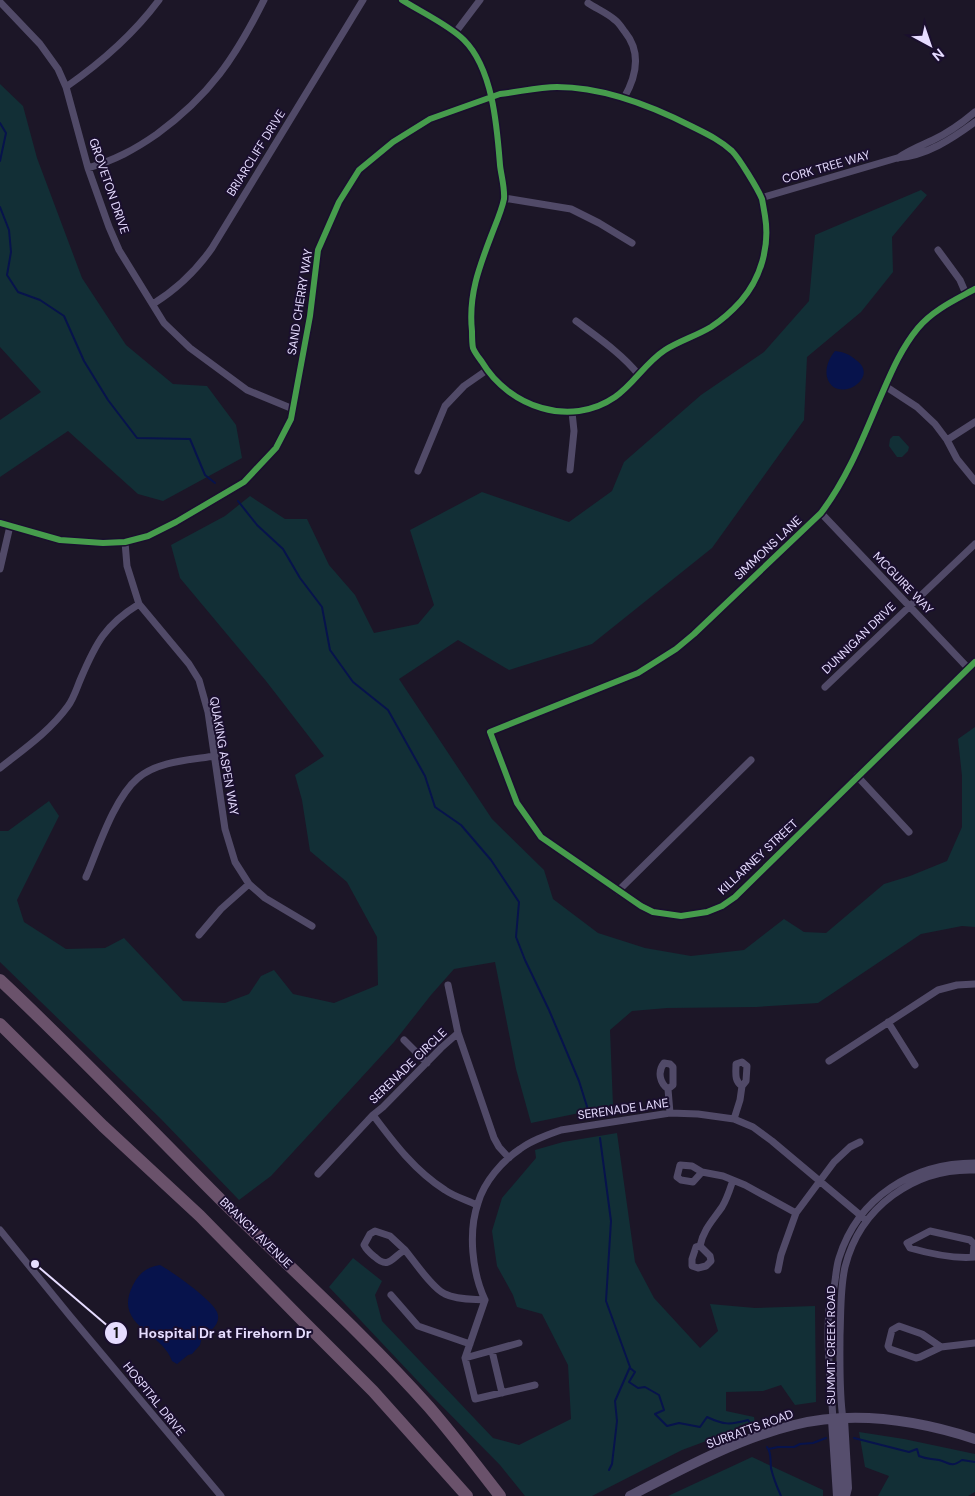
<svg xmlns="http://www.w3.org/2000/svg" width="975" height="1496" font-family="'DM Sans',sans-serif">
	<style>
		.green { fill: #122f36 }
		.water { fill: #07134c }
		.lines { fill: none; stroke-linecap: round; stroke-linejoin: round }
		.stream { stroke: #07134c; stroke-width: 2 }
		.street { stroke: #514a68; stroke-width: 7 }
		.secondary { stroke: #564e6d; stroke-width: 10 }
		.highway { stroke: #6a526b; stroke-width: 12 }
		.cycleway-casing { stroke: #1a0f2e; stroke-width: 9 }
		.cycleway { stroke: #469c4c; stroke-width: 6 }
		.labels { text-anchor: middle; stroke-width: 4; stroke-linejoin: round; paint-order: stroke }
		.street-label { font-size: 12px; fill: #e6dcff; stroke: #1a0f2e }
		.leader { fill: none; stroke: #e6dcff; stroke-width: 2 }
		.callout-dot { fill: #e6dcff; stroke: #1a0f2e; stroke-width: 2 }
		.mark-label { font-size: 15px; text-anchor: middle; font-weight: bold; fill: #111 }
		.callout-label { font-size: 14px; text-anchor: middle; font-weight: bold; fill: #e6dcff; stroke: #1a0f2e; stroke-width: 4; stroke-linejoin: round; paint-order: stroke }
	</style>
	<rect width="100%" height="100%" fill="#1c1627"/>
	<!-- green -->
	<path class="green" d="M0 84 23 106 37 158 82 278 126 345 173 384 207 386 236 425 242 458 163 501 138 494 68 431 0 477V420L41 392 0 347Z
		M921 190 927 195 892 237 893 272 861 312 807 357 804 420 712 548 592 644 509 670 458 640 399 679 492 819 544 870 553 899 598 933 645 948 691 956 744 950 784 919 804 932 826 933 884 884 910 876 947 861 962 827V776L958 739 975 727V927L962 926 921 934 818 1003 756 1007 667 1008 632 1011 610 1030 613 1106 531 1123 516 1069 495 962 454 969 431 995 394 1042 271 1176 239 1200 161 1119 0 962V831H8L49 801 59 816 17 900 24 922 66 949 105 948 124 938 183 1001 225 1003 249 994 261 976 274 970 293 994 334 1003 378 985 377 937 347 882 310 851 302 800 295 775 324 756 266 681 180 578 171 545 225 516 250 496 285 519H307L329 565 355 595 374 633 418 624 434 605 410 530 482 492 569 522 612 491 624 462 701 395 764 352 809 301 815 235Z
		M893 436H899L909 447 908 451 902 457H897L889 446 890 439Z
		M617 1133 635 1262 654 1298 700 1348 718 1331 710 1304 755 1308 815 1306 816 1402 795 1405 781 1385 763 1391 726 1392V1411L754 1417 755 1423 682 1450 592 1496H525L500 1465 431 1395 329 1287 353 1258 382 1281 375 1295 382 1321 493 1438 519 1445 571 1419 568 1365 542 1314 517 1307 513 1295 497 1266 492 1231 502 1198 536 1158 535 1150 563 1142Z
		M859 1432 904 1439 975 1454V1492L968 1496H878L889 1476 865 1467Z
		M752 1457 823 1490V1496H668Z"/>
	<!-- water -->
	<path class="water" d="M835 351C844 352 849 354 856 360 882 378 835 406 827 377 825 368 829 358 835 351Z
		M160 1265C173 1272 212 1300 217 1312 222 1323 210 1332 202 1337L200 1345 192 1354 188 1355 177 1364 172 1361C163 1332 112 1326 133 1285 139 1273 147 1267 160 1265Z"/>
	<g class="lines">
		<!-- stream -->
		<path class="stream" d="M0 123 6 133 0 161
			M0 207 9 230 11 252 7 275 18 292 40 300 64 316 84 361 108 400 137 438 190 439 205 475 215 483
			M238 501 257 525 283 549 300 578 322 607 330 650 353 682 388 710 425 776 435 807 461 825 491 860 519 902 516 937 525 960 549 1010 579 1081 589 1113
			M600 1138 611 1221 606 1301 630 1367 615 1401 617 1421 612 1464 609 1470
			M630 1368 635 1372 629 1382 638 1388 645 1387 659 1395 664 1410 655 1414 667 1426 679 1423 700 1427 707 1417C724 1425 730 1425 748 1420L750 1423
			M854 1438 909 1452 917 1449 919 1456C928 1460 931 1458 939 1460 950 1463 951 1468 962 1460L975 1462
			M767 1447C772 1453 770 1460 771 1468 773 1477 777 1487 781 1496
			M769 1449 778 1447H794L800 1444 813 1443 826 1438"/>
		<!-- street -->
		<path class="street" d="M0 2 40 44 58 69 66 87 88 168 109 227 119 250 164 323 190 348 247 390 293 409
			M588 3C597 9 607 13 615 20 619 23 622 28 625 32 642 53 636 77 624 98
			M455 33 480 0
			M66 87C102 62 133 35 159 0
			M898 158C909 150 920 146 933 140 948 133 962 123 975 112
			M88 168C115 160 134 150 157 134 210 95 235 58 264 0
			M504 198 571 209 599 223 632 243
			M761 198 897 158C926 156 952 139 975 122
			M938 250 960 280 966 294
			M975 289C955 300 933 310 918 328 899 351 889 378 877 405 861 443 846 480 821 513L694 634 676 649 638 673 490 732 517 803 541 837 641 906 653 912 681 916 707 912 722 906 735 897 975 662
			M153 304C177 289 196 271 212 248L363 0
			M576 321C597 337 621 353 638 374
			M885 386 917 407 935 424 947 440 957 459 975 481
			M947 440 975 422
			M570 470 574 431 572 412
			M418 471 445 406 464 386 487 370
			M821 513 968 668
			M0 523 60 540 103 543 125 542 148 536 176 522 244 482 276 448 291 419 310 316 318 250 339 202 359 170 393 142 430 119 500 94C519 92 538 87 557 87 604 87 652 106 693 127 707 134 720 140 732 151 739 158 758 189 762 199 763 204 764 210 765 216 770 246 761 278 741 301 732 311 722 320 711 327 696 336 679 341 665 350 645 363 634 384 615 397 570 428 509 407 482 362 479 358 475 353 473 348 472 343 472 336 472 331 468 294 480 265 493 231 497 221 502 209 504 199 505 188 501 175 500 165 497 127 493 69 464 40 449 25 421 12 402 0
			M125 542 127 566 139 604 189 664 199 680 208 712 225 829 235 862 249 884 265 898 312 926
			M0 569 10 526
			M825 687 975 544
			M0 768C24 749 50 731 68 706 74 698 77 687 81 678 96 643 105 625 139 604
			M857 776 909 832
			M86 877C98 849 114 798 138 778 158 761 190 760 215 756
			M618 891 751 760
			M199 935 221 909 249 884
			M448 985 458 1033 494 1138 499 1147 509 1158
			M888 1022 915 1065
			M404 1040 427 1063
			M829 1061 938 990 957 985 975 984
			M668 1089C660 1083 657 1072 664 1063L670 1064 673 1067V1085L668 1089 670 1113
			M373 1115C394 1143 415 1171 445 1190 455 1197 467 1200 477 1205
			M734 1119 740 1100 742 1086C734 1081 736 1073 736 1064L742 1062 747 1066 746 1081 742 1086
			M702 1172 693 1182 681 1180 677 1177 680 1165 692 1166 702 1172 723 1176 745 1185 796 1213
			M318 1174 373 1115 383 1107 441 1048 458 1033
			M0 1230 70 1316 221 1496
			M375 1231 390 1236 405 1250C392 1257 389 1270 375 1257 370 1253 367 1251 364 1245L370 1234Z
			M700 1246 710 1256 711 1261 706 1266 698 1268 692 1266V1259L696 1247 700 1246C703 1230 713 1220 722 1207 727 1199 730 1189 733 1180
			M405 1250C414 1261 433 1289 445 1294 457 1300 473 1299 485 1300
			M973 1257 974 1244 970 1240 930 1231 907 1243 910 1248C931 1254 954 1259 975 1257
			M778 1270 781 1255 796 1213 834 1162 850 1147 860 1142
			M391 1295 418 1326 470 1344
			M485 1300C472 1272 468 1232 478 1203 484 1182 502 1161 520 1149 532 1140 547 1135 561 1130L670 1113 698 1114 734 1119 753 1127 772 1141 866 1220
			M485 1300 465 1358 475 1399 535 1385
			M941 1347 922 1334 899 1326 892 1330 888 1346 890 1349 916 1358 920 1357 941 1347 975 1343
			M492 1351 502 1393
			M465 1358 519 1343
			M843 1419C839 1392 840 1362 840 1335 841 1313 840 1289 845 1267 860 1207 914 1168 975 1170
			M833 1420C831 1383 826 1346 829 1310 830 1302 832 1295 834 1287 836 1277 836 1267 839 1258 858 1197 913 1163 975 1163"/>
		<!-- secondary -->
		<path class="secondary" d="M843 1419 847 1488 845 1496
			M833 1420 838 1496
			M630 1496C682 1469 737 1439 794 1425 855 1410 917 1420 975 1439"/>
		<!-- highway -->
		<path class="highway" d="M0 980C76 1051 147 1126 220 1199 290 1268 364 1334 429 1407 454 1436 477 1466 500 1496
			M0 1024 103 1126 200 1216 301 1319 373 1391 467 1496"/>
		<defs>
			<path id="cycleway" d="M975 289C955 300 933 310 918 328 899 351 889 378 877 405 861 443 846 480 821 513L694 634 676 649 638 673 490 732 517 803 541 837 641 906 653 912 681 916 707 912 722 906 735 897 975 662
				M0 523 60 540 103 543 125 542 148 536 176 522 244 482 276 448 291 419 310 316 318 250 339 202 359 170 393 142 430 119 500 94C519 92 538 87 557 87 604 87 652 106 693 127 707 134 720 140 732 151 739 158 758 189 762 199 763 204 764 210 765 216 770 246 761 278 741 301 732 311 722 320 711 327 696 336 679 341 665 350 645 363 634 384 615 397 570 428 509 407 482 362 479 358 475 353 473 348 472 343 472 336 472 331 468 294 480 265 493 231 497 221 502 209 504 199 505 188 501 175 500 165 497 127 493 69 464 40 449 25 421 12 402 0"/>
		</defs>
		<!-- cycleway casing -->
		<use href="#cycleway" class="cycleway-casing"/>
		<!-- cycleway -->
		<use href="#cycleway" class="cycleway"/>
	</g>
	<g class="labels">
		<!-- street labels -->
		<g class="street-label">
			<text transform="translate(256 153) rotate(-58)" y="4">BRIARCLIFF DRIVE</text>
			<text transform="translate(826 167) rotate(-16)" y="4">CORK TREE WAY</text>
			<text transform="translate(109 186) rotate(71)" y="4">GROVETON DRIVE</text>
			<text transform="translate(300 302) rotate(-81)" y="4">SAND CHERRY WAY</text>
			<text transform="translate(768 548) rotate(-43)" y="4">SIMMONS LANE</text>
			<text transform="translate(903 583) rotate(46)" y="4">MCGUIRE WAY</text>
			<text transform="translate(859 638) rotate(-44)" y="4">DUNNIGAN DRIVE</text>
			<text transform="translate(224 756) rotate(80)" y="4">QUAKING ASPEN WAY</text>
			<text transform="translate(758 857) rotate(-43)" y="4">KILLARNEY STREET</text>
			<text transform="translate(408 1066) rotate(-44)" y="4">SERENADE CIRCLE</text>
			<text transform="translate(623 1109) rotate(-8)" y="4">SERENADE LANE</text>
			<text transform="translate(256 1233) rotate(44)" y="4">BRANCH AVENUE</text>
			<text transform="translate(831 1345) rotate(-90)" y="4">SUMMIT CREEK ROAD</text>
			<text transform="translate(154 1399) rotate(51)" y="4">HOSPITAL DRIVE</text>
			<text transform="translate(750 1429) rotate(-20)" y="4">SURRATTS ROAD</text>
		</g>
	</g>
	<!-- callouts -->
	<path class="leader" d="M35 1264L116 1333"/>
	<g class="callout-dot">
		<circle cx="35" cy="1264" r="5"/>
		<circle cx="116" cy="1333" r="12"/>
	</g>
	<g class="mark-label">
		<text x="116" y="1338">1</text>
	</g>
	<g class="callout-label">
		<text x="225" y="1338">Hospital Dr at Firehorn Dr</text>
	</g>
	<!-- north arrow -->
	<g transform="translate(930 45) rotate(140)" stroke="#1a0f2e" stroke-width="4" paint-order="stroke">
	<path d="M0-4L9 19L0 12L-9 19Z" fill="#e6dcff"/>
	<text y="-8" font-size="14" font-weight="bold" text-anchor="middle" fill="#e6dcff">N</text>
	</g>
</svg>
